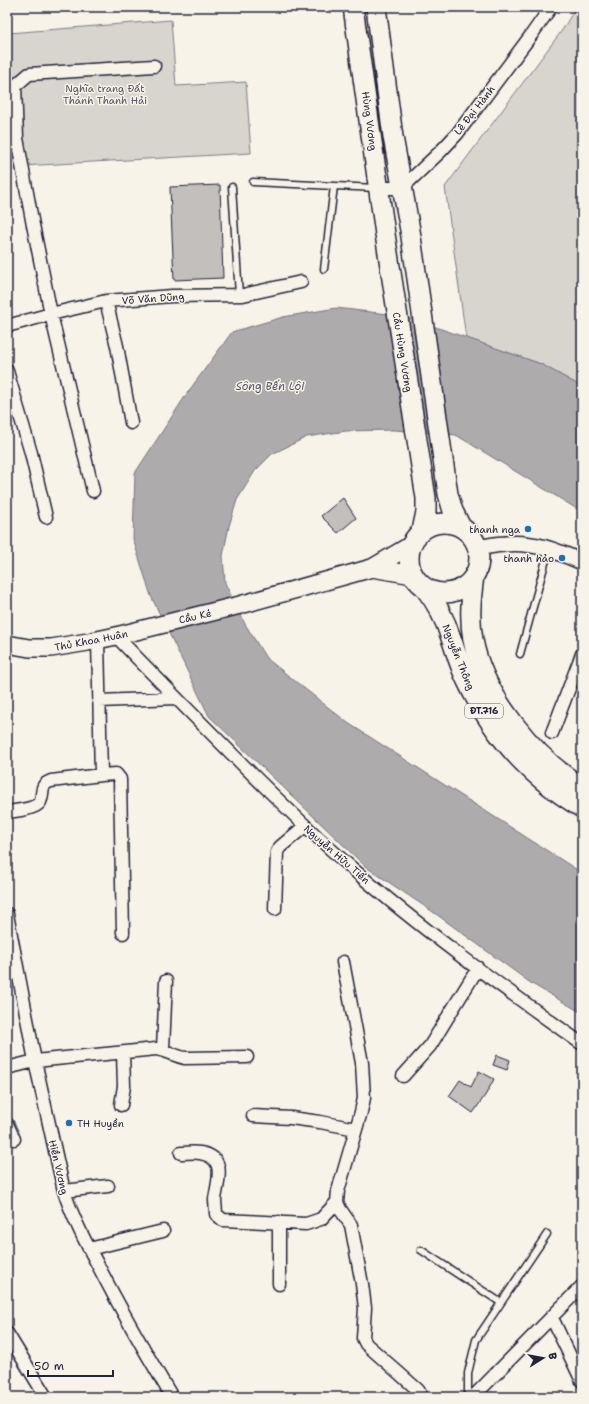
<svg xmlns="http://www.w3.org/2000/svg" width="589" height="1404" font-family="'Shantell Sans',sans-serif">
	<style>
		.green { fill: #d8d5cf; stroke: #7d7c85 }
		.water { fill: #aeabad; stroke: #76747f }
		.building { fill: #c2bfbd; stroke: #22223b }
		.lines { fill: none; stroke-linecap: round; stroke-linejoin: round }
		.service-casing { stroke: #22223b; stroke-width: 9 }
		.minor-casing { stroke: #22223b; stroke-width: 15 }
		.tertiary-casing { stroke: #22223b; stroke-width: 18 }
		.secondary-casing { stroke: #22223b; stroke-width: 20 }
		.primary-casing { stroke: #22223b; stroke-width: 22 }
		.service { stroke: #f7f3e8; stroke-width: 6 }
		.minor { stroke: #f7f3e8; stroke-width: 12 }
		.tertiary { stroke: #f7f3e8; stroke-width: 15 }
		.secondary { stroke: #f7f3e8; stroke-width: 17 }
		.primary { stroke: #f7f3e8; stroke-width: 19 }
		.poi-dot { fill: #1f6fb2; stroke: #f7f3e8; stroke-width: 1.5 }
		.labels { text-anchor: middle; stroke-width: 3; stroke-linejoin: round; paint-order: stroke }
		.shield { fill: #f7f3e8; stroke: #62616f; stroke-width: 1 }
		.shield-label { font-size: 9px; font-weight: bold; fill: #22223b }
		.park-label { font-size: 10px; fill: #504f60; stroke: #f7f3e8 }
		.street-label { font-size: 10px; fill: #22223b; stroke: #f7f3e8 }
		.poi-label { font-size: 10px; fill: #22223b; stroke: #f7f3e8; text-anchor: end }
		.water-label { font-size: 11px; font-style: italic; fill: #535263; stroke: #f7f3e8 }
	</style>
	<rect width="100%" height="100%" fill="#f7f3e8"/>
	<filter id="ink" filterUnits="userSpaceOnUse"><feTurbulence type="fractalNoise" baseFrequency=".025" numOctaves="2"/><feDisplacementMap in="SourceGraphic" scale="8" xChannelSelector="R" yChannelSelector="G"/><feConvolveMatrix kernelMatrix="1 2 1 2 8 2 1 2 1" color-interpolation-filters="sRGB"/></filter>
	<g filter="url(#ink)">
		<!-- green -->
		<path class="green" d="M576 7H582V387L541 364 466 338 445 187 563 29Z
			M171 20 176 86 246 82 251 153 22 166 11 90 9 33Z"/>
		<!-- water -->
		<path class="water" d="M336 308 396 315 413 319 541 364 582 387V512L456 435 394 430 346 431 307 437 272 454 255 471 237 500 229 526 223 556 225 583 245 624 266 658 348 723 582 873V1013L532 984 436 914 366 867 209 716 151 596 133 539 135 473 188 392 232 332 283 317Z"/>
		<!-- building -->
		<path class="building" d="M220 185 223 278 174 280 170 187Z
			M343 498 356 518 338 533 321 516Z
			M497 1055 510 1060 507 1070 493 1065Z
			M479 1071 494 1079 486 1094 473 1113 449 1096 460 1080 471 1087Z"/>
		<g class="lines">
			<defs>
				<path id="service" d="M253 182 376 188
					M232 187 239 295
					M324 269 334 186
					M520 654 549 549
					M421 1250 500 1302
					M468 1397V1373L476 1340 547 1234"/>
				<path id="minor" d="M380 188H402L440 152 457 134 532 34 551 7
					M106 301 117 346 131 423
					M7 326 51 314 106 301 172 296 243 295 301 282
					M7 371 31 453 46 517
					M93 491 51 314 32 220 17 138 15 86 29 74 154 66
					M116 636C158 680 200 722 243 765 279 801 315 836 354 870 426 933 504 988 582 1044
					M98 640 101 775 116 774 120 779 123 933
					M99 701 175 698
					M552 733 582 654
					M7 812C15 811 36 809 40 802 45 792 38 786 51 781L101 775
					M275 909 277 852 280 847 305 826
					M7 914 35 1061 64 1191C73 1219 86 1243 100 1269 122 1312 147 1355 172 1397
					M343 962 362 1063 364 1098 361 1112 338 1191 337 1202 340 1209 351 1225 362 1284 365 1308 363 1338 366 1344 418 1390 422 1397
					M163 1049 166 981
					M7 1068 35 1061 156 1049C167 1050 174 1056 185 1058L247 1057
					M403 1076 430 1046 478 968
					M121 1105 124 1086 123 1053
					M253 1116 291 1118 320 1122 356 1129
					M7 1124 14 1139
					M181 1153C187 1153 194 1152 200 1153 227 1157 218 1180 215 1199 215 1204 216 1209 216 1214L223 1220 306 1224 321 1219 337 1202
					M64 1191 108 1186
					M279 1222V1284
					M89 1249 163 1231
					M552 1318 582 1381
					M7 1333 46 1397
					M473 1397 582 1286"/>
				<path id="tertiary" d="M477 548C486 547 496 544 505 544 533 541 557 551 582 562"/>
				<path id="secondary" d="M372 568 413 575
					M7 644 29 648H51L88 642 116 636 240 605 372 568 411 545"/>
				<path id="primary" d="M353 7 385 234 426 498V512L422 531
					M376 7 393 137 410 230 448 494 453 511 461 527
					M409 558a35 35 0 1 1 70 0a35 35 0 1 1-70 0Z
					M474 576C471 598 469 618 473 640 483 695 535 759 582 787
					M424 587C436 602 445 619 451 638 456 652 460 667 467 681 492 734 531 778 582 808"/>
			</defs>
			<!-- service casing -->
			<use href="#service" class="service-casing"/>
			<!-- minor casing -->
			<use href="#minor" class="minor-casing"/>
			<!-- tertiary casing -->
			<use href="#tertiary" class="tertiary-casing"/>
			<!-- secondary casing -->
			<use href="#secondary" class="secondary-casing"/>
			<!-- primary casing -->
			<use href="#primary" class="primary-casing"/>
			<!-- service -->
			<use href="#service" class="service"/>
			<!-- minor -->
			<use href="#minor" class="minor"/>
			<!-- tertiary -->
			<use href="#tertiary" class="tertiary"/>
			<!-- secondary -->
			<use href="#secondary" class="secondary"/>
			<!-- primary -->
			<use href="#primary" class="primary"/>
		</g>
	</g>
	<!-- markers -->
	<g class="poi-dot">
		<circle cx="528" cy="529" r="4"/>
		<circle cx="562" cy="558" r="4"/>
		<circle cx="69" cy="1123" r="4"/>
	</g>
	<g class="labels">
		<!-- shield labels -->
		<rect class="shield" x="465" y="704" width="38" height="14" rx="3"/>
		<g class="shield-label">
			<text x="484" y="714">ĐT.716</text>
		</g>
		<!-- park labels -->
		<g class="park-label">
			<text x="105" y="92">Nghĩa trang Đất<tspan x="105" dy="12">Thánh Thanh Hải</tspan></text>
		</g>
		<!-- street labels -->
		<g class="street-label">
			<text transform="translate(474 110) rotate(-52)" y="4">Lê Đại Hành</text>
			<text transform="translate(370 121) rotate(82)" y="4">Hùng Vương</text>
			<text transform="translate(153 298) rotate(-4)" y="4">Võ Văn Dũng</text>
			<text transform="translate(403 352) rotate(81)" y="4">Cầu Hùng Vương</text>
			<text transform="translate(195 616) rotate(-13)" y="4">Cầu Ké</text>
			<text transform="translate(91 640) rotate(-11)" y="4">Thủ Khoa Huân</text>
			<text transform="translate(459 657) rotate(68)" y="4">Nguyễn Thông</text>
			<text transform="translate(337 854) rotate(41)" y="4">Nguyễn Hữu Tiến</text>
			<text transform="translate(59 1167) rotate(77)" y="4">Hiền Vương</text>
		</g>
		<!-- poi labels -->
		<g class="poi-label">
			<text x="520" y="533">thanh nga</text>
			<text x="554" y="562">thanh hảo</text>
			<text x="77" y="1127" text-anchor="start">TH Huyền</text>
		</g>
		<!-- water labels -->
		<g class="water-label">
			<text x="270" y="390">Sông Bến Lội</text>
		</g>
	</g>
	<!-- margin -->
	<rect width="589" height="1404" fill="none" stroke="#f7f3e8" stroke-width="24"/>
	<rect x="12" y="12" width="565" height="1380" fill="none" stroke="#22223b" stroke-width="1.5" filter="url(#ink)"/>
	<!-- north arrow -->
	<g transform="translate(543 1358) rotate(79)" stroke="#f7f3e8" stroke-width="3" paint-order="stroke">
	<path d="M0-3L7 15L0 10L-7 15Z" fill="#22223b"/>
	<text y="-6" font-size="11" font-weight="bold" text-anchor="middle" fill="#22223b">B</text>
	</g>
	<!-- scale -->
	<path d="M28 1370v6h85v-6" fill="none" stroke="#22223b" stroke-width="2"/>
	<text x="34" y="1370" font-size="12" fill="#22223b" stroke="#f7f3e8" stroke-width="3" paint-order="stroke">50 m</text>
</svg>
